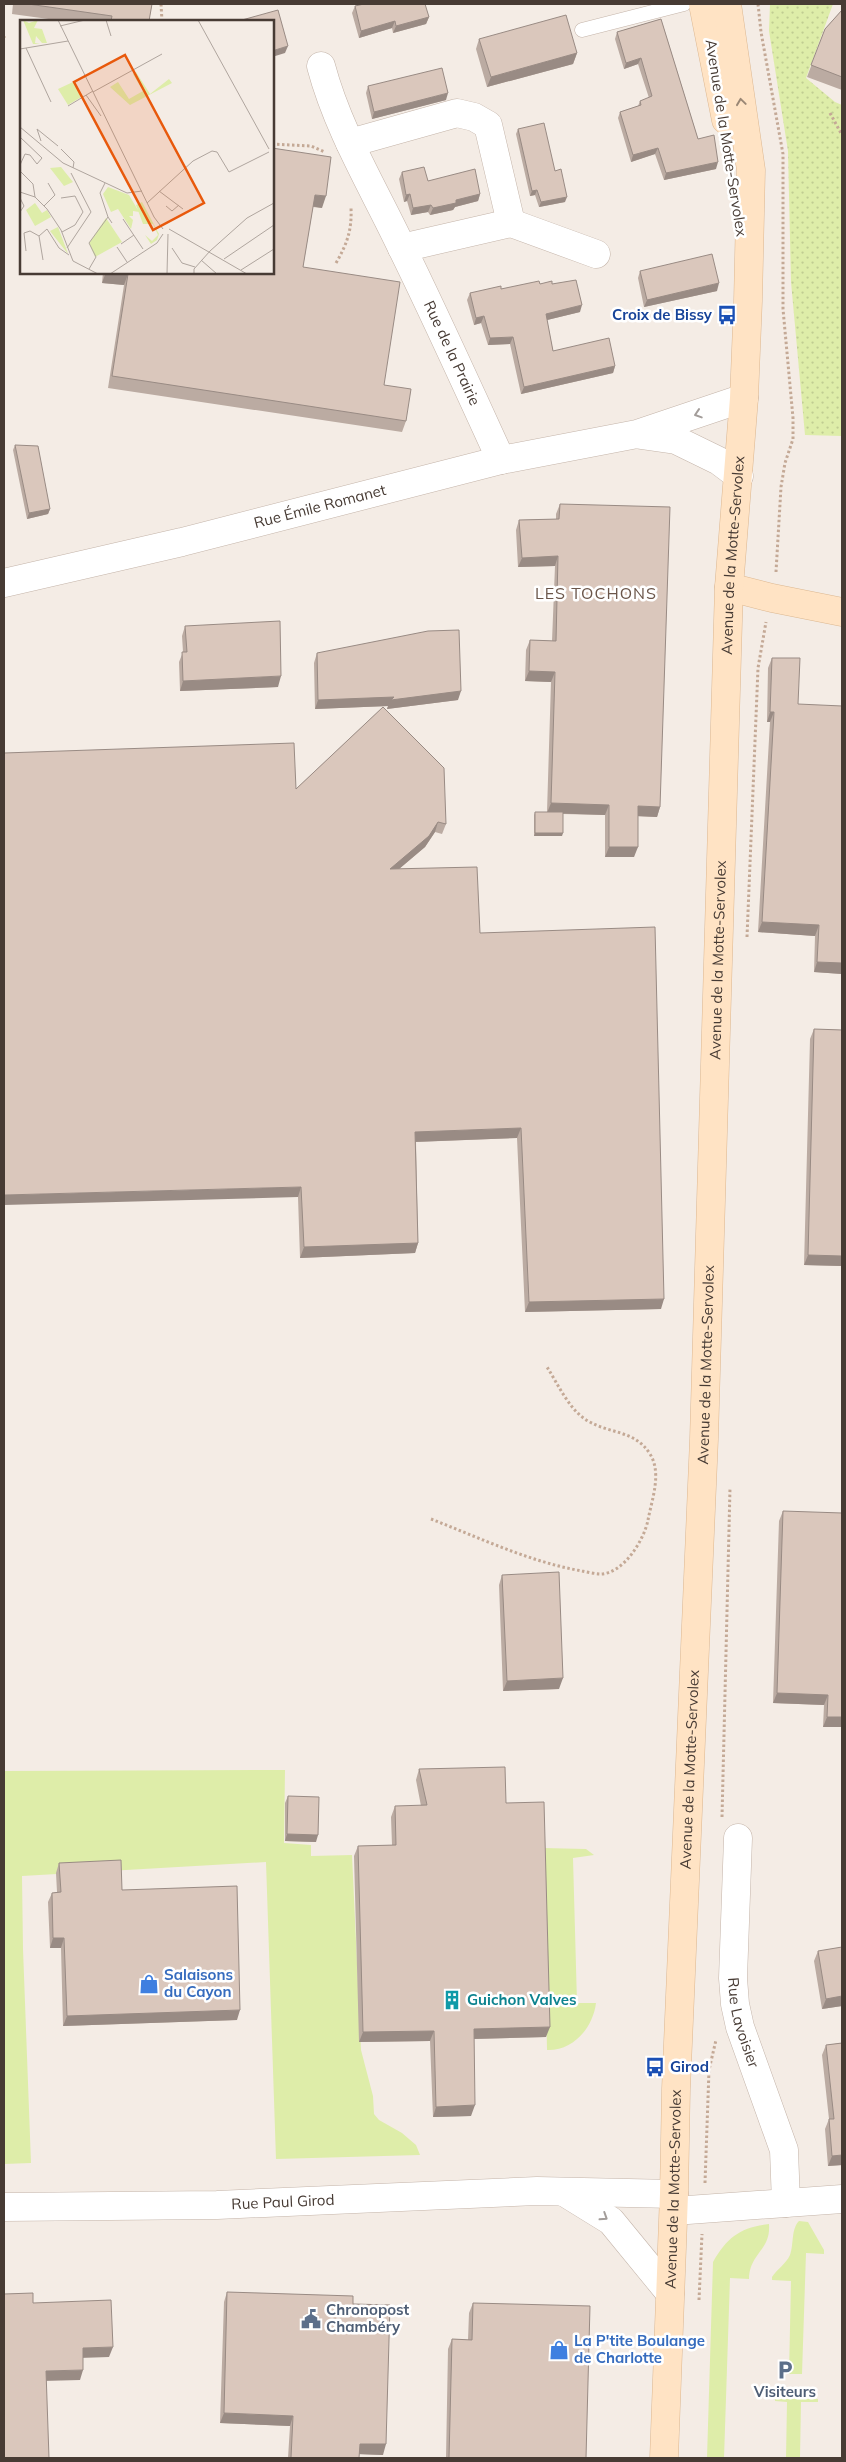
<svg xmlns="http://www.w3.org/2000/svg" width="846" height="2462" font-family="Mulish,sans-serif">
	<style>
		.grass { fill: #deeda9 }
		.park { fill: url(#park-dots) }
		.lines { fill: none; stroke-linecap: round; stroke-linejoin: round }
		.lane-casing { stroke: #c4b4a9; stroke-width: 15 }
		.street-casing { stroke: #c4b4a9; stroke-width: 29 }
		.secondary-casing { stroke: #dcb791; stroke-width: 29 }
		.path { stroke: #c4a996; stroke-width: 3; stroke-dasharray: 2.5 2.5; stroke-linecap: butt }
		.lane { stroke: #fff; stroke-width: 14 }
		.street { stroke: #fff; stroke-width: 28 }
		.secondary { stroke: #ffe3c4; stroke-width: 28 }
		.wall { fill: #bbaba2 }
		.shaded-wall { fill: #998b84 }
		.building { fill: #dac7bc; stroke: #998b84 }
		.oneway { stroke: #9a8775 }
		.oneway2 { stroke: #a39d9a }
		.labels { text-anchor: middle; stroke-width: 5; stroke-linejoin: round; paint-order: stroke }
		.street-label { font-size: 15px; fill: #473b34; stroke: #fff }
		.transit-label { font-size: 15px; font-weight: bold; fill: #164399; stroke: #fff; text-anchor: end }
		.shop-label { font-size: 15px; font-weight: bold; fill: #366cbe; stroke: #fff; text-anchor: start }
		.culture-label { font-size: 15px; font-weight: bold; fill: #0d838f; stroke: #fff; text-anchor: start }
		.service-label { font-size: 15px; font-weight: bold; fill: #4e5e75; stroke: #fff; text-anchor: start }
		.neighbourhood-label { font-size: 16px; letter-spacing: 1px; fill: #6b564a; stroke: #fff }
		.inset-road { fill: none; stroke: #afa59e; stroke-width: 1 }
		.view { fill: #e8590c; fill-opacity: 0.15; stroke: #e8590c; stroke-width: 2.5 }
		.inset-edge { fill: none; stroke: #473b34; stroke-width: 2.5 }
	</style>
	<defs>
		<pattern id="park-dots" width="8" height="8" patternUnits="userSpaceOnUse" patternTransform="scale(1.25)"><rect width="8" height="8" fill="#deeda9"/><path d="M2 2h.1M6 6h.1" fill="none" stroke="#c0cc92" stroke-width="1.8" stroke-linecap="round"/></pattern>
	</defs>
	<rect width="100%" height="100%" fill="#f4ece5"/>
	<!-- grass -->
	<path class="grass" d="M285 1770 284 1843 311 1845V1856L352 1855 361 2050 373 2096 374 2114 379 2120 402 2133 416 2145 420 2155 276 2159 266 1862 22 1876 23 1949 31 2163 4 2164V1771Z
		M543 1848 586 1849 594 1855 573 1858 577 2003H596C593 2028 573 2051 547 2050Z
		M799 2221 808 2222 824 2250V2254L806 2253 802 2374H789L791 2281 772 2280V2277C777 2269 786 2264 790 2255 794 2244 791 2229 799 2221Z
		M769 2224C771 2251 750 2252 749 2279L730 2278 724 2458H707L713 2262C727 2237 741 2227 769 2224Z
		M775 2396 818 2399V2402H801L800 2458H786L787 2402 775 2401Z"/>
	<!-- park -->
	<path class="park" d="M770 4H833L806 78 835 102 842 105V436L805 435 791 282 788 151 769 31Z"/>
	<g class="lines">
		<defs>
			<path id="lane" d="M582 30 684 4"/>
			<g id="street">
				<path id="s1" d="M321 66C338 130 373 187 401 246 436 317 468 388 501 460"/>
				<path d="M350 143 457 113 474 117 488 125 511 223"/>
				<path d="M402 248 511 223 596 254"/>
				<path d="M641 435 676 440 719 461 739 476"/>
				<path id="s2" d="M4 583 182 542 501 460 637 434 744 398"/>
				<path id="s3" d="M738 1838 733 1978 735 2004 740 2027 784 2150 786 2203"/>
				<path d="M564 2192 611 2221 670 2293"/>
				<path id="s4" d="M4 2207 217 2205 537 2191 674 2194"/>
				<path d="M674 2211 842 2199"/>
			</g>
			<g id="secondary">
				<path d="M703 4 726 120"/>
				<path d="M729 587 772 598 842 612"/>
				<path id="s5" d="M664 2458 674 2194 676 2089 704 1439 729 587 744 398 748 301 751 170 727 4"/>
			</g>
		</defs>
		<!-- lane casing -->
		<use href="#lane" class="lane-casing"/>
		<!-- street casing -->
		<use href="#street" class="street-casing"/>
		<!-- secondary casing -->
		<use href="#secondary" class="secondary-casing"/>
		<!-- path -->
		<path class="path" d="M161 4 162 21
			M758 4 761 32 783 154V309L793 418V439L785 463 781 487 776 572
			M4 38V36
			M830 113 842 135
			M272 144 311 146 325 152
			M336 263C347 244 352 230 351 208
			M747 937 758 668 766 622
			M431 1519C480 1538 530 1562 582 1571 588 1572 595 1574 601 1574 624 1573 644 1540 648 1520 652 1499 662 1473 650 1454 635 1430 610 1434 588 1421 569 1410 558 1384 547 1367
			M722 1817 730 1488
			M705 2183 709 2070 716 2040
			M699 2300 702 2234"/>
		<!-- lane -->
		<use href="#lane" class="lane"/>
		<!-- street -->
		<use href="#street" class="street"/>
		<!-- secondary -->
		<use href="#secondary" class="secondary"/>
	</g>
	<!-- wall -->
	<path class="wall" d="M13 4H152L149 21H63L12 14Z
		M355 6 429 17 426 24 393 33 392 28 359 38 352 13Z
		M842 10V90L807 77 825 29Z
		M661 19 698 139 716 169 664 180 655 154 631 162 618 118 620 112 638 106 640 101 649 98 638 64 624 69 615 39 617 32Z
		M479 39 577 53 573 64 487 87 476 49Z
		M368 86 446 100 372 119 366 93Z
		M518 129 555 171 565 202 539 207 535 195 530 196 516 134Z
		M272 148 322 208 313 207 303 267 384 385 406 421 402 432 108 388 124 285 102 283 103 272H272Z
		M402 172 428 181 480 194 478 201 455 207 453 210 430 215 428 212 411 215 407 201 404 202 399 179Z
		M640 271 717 291 644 307 638 278Z
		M540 284H552L580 312 547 320 553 351 615 366 613 373 521 394 510 344 488 345 481 323 474 325 467 300 470 293Z
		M15 445 50 509 48 514 27 519 13 450Z
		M560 504 660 807 657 817 638 816 634 857H605V815L563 814 562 836H534V815L535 812H547L551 682 525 681 526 650 530 640 552 641 555 566 518 567 516 530 519 520 556 519V514Z
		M185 626 278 687 180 691 179 662 183 652 182 636Z
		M317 653 458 700 387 709 388 706 315 709 314 663Z
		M772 658 798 704 842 974 814 972 815 936 758 932 770 722H767L768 668Z
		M383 707 446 824 442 834 435 832 425 847 399 869 480 933 661 1309 525 1312 517 1138 416 1142 418 1243 415 1253 300 1258 298 1197 296 789Z
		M814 1029 842 1030V1266L804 1265 810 1039Z
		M783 1511 842 1727H823L824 1705 773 1703 779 1521Z
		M502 1575 559 1689 503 1691 499 1585Z
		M419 1769 506 1803 546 2037 474 2039 471 2116 433 2117 430 2041 359 2042 354 1856 358 1846 392 1845 391 1817 395 1806H421L416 1780Z
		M288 1796 316 1842 285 1841V1803Z
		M59 1863 122 1890 237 2020 63 2026 61 1948H50L48 1902 52 1893 57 1892 56 1873Z
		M818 1951 842 2006 822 2009 814 1961Z
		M842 2043V2165L828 2166 825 2129 829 2119 822 2055 826 2045Z
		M227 2292 353 2304 383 2455 359 2454V2458H288L290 2426 220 2423 224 2302Z
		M473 2303 586 2458H446L448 2349 452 2339 468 2340 469 2313Z"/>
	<!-- shaded-wall -->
	<path class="shaded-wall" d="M429 17 426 24 393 33 396 26Z
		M395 21 392 28 359 38 361 31Z
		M288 46 285 53 272 57V51Z
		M577 53 573 64 487 87 491 77Z
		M641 58 638 64 624 69 626 63Z
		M448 93 446 100 372 119 374 112Z
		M658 148 655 154 631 162 633 155Z
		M718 162 716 169 664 180 666 173Z
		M537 190 535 195 530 196 532 191Z
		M410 194 407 201 404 202 406 195Z
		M480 194 478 201 455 207 453 210 430 215 433 208 456 200Z
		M315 195 326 196 322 208 310 206Z
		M567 197 565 202 539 207 541 202Z
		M431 205 428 212 411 215 413 208Z
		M106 272H119L128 274 124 285 102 283Z
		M719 283 717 291 644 307 647 300Z
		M582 305 580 312 543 321 546 314Z
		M484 316 481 323 474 325 476 318Z
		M513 337 510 344 488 345 490 338Z
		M615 366 613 373 521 394 524 387Z
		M50 509 48 514 27 519 29 513Z
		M558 556 555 566 518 567 522 558Z
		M529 671 555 672 551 682 525 681Z
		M281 676 278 687 180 691 183 681Z
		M461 691 458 700 387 709 388 706 315 709 318 700Z
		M770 712H774L770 722H767Z
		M551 803 609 805 605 815 547 813Z
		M638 806 660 807 657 817 634 816Z
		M438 822 435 832 425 847 386 880 390 869Z
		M535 833H563L562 836H534Z
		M609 847H638L634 857H605Z
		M762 922 819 925 815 936 758 932Z
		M817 962 842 963V974L814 972Z
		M521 1128 517 1138 412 1142 415 1132Z
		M301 1187 298 1197 4 1205V1195Z
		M418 1243 415 1253 300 1258 304 1247Z
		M808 1255 842 1256V1266L804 1265Z
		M664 1299 661 1309 525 1312 529 1302Z
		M563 1678 559 1689 503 1691 507 1681Z
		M777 1693 828 1695 824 1705 773 1703Z
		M827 1717H842V1727H823Z
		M287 1834 318 1835 316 1842 285 1841Z
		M53 1938H64L61 1948H50Z
		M842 1996V2006L822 2009 826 1999Z
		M240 2010 237 2020 63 2026 67 2016Z
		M550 2027 546 2037 470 2039 474 2029Z
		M434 2031 430 2041 359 2042 363 2032Z
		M475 2105 471 2116 433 2117 436 2107Z
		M842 2155V2165L828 2166 832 2156Z
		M113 2347 109 2357 79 2358 83 2348Z
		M83 2370 80 2380 42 2381 46 2371Z
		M224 2413 293 2416 290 2426 220 2423Z
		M360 2444H386L383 2455 356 2454Z"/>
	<!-- building -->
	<path class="building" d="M28 4H152L149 21H111L112 16Z
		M364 4H425L429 17 396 26 395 21 361 31 355 6Z
		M278 10 288 46 272 51V21H243L242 20Z
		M842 10V77L811 65 825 29Z
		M566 15 577 53 491 77 479 39Z
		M661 19 698 139 714 135 718 162 666 173 658 148 633 155 620 112 641 105 640 101 652 96 641 58 626 63 617 32Z
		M442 68 448 93 374 112 368 86Z
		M544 123 555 171 561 169 567 197 541 202 537 190 532 191 518 129Z
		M272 148 331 157 326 196 315 195 303 267 400 282 384 385 411 389 406 421 112 376 128 274 119 272H272Z
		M424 167 428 181 475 169 480 194 456 200V203L433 208 431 205 413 208 410 194 406 195 402 172Z
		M712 254 719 283 647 300 640 271Z
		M576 280 582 305 546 314 553 351 609 338 615 366 524 387 513 337 490 338 484 316 476 318 470 293 501 286V289L539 281 540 284 552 281V284Z
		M15 445 38 446 50 509 29 513Z
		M560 504 670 507 660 807 638 806V847H609V805L551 803 555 672 529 671 530 640 556 641 558 556 522 558 519 520 559 519Z
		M280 621 281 676 183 681 182 652H187L185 626Z
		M459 630 461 691 391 700 394 697 318 700 317 653 428 631Z
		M772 658H800L798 704 842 706V963L817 962 819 925 762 922 774 712H770Z
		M383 707 444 768 446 824 438 822 429 836 390 869 477 867 480 933 655 927 664 1299 529 1302 521 1128 415 1132 418 1243 304 1247 301 1187 4 1195V753L294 743 296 789Z
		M535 812H563V833H535Z
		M814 1029 842 1030V1256L808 1255Z
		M783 1511 842 1513V1717H827L828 1695 777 1693Z
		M559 1572 563 1678 507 1681 502 1575Z
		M505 1767 506 1803 544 1802 550 2027 474 2029 475 2105 436 2107 434 2031 363 2032 358 1846 396 1845 395 1806 427 1805 419 1769Z
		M288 1796 319 1797 318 1835 287 1834Z
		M121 1860 122 1890 237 1886 240 2010 67 2016 64 1938H53L52 1893 61 1892 59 1863Z
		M842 1947V1996L826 1999 818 1951Z
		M842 2043V2155L832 2156 829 2119H834L826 2045Z
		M227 2292 353 2296V2304L390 2305 386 2444H360L359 2458H291L293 2416 224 2413Z
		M33 2293V2303L111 2300 113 2347 83 2348V2370L46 2371 49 2458H4V2294Z
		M473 2303 590 2306 586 2458H449L452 2339 472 2340Z"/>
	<!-- one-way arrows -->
	<defs><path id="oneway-chevron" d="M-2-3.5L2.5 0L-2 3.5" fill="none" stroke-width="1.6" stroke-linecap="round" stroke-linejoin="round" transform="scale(1.25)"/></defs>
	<use class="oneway" href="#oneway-chevron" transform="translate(741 102) rotate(-98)"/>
	<g class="oneway2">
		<use href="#oneway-chevron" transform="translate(698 414) rotate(162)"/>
		<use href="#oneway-chevron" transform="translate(604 2217) rotate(33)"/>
	</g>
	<!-- icons -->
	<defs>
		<symbol id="bus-bare" viewBox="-9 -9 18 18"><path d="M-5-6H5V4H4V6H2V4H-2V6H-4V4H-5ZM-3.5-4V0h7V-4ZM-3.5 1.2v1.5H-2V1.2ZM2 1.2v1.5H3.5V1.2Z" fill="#1a4fb4" stroke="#fff" stroke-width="2.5" paint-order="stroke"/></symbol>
		<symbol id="shop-bare" viewBox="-9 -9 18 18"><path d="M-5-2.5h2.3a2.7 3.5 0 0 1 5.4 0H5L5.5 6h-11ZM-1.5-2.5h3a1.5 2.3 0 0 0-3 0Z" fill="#3f7fe0" stroke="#fff" stroke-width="2.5" paint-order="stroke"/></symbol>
		<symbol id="building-bare" viewBox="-9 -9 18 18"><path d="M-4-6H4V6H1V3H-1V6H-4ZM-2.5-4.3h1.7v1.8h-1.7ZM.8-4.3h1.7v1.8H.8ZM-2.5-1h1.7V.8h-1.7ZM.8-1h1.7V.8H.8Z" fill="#0f9aa8" stroke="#fff" stroke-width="2.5" paint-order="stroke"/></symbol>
		<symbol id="civic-bare" viewBox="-9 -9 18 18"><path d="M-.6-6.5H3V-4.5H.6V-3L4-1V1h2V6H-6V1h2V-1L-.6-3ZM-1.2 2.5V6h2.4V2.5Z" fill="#5c6f8a" stroke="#fff" stroke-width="2.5" paint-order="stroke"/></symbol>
		<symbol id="parking-bare" viewBox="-9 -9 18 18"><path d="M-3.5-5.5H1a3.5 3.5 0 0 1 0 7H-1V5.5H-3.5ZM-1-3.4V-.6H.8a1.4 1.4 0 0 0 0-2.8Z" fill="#5c6f8a" stroke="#fff" stroke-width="2.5" paint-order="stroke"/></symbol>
	</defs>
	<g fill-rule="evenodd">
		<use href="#bus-bare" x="713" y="301" width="28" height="28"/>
		<use href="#shop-bare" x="135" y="1970" width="28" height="28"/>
		<use href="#building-bare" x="438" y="1986" width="28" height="28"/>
		<use href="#bus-bare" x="641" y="2053" width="28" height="28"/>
		<use href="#civic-bare" x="297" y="2305" width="28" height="28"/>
		<use href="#shop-bare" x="545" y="2336" width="28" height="28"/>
		<use href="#parking-bare" x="771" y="2356" width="28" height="28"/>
	</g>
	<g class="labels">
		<!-- street labels -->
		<g class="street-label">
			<text transform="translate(726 138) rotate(81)" y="5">Avenue de la Motte-Servolex</text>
			<text dy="5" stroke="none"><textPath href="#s1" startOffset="316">Rue de la Prairie</textPath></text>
			<text dy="5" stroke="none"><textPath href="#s2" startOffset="325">Rue Émile Romanet</textPath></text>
			<text dy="5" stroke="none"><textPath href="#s5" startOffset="1904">Avenue de la Motte-Servolex</textPath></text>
			<text dy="5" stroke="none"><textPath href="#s5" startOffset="1499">Avenue de la Motte-Servolex</textPath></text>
			<text dy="5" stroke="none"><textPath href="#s5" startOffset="1094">Avenue de la Motte-Servolex</textPath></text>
			<text dy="5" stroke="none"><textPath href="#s5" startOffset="689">Avenue de la Motte-Servolex</textPath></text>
			<text dy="5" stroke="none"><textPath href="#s3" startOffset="186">Rue Lavoisier</textPath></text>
			<text dy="5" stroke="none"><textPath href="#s5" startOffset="269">Avenue de la Motte-Servolex</textPath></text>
			<text dy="5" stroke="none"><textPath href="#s4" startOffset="279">Rue Paul Girod</textPath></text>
		</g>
		<!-- transit labels -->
		<g class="transit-label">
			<text x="712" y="320">Croix de Bissy</text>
			<text x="670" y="2072" text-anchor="start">Girod</text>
		</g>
		<!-- shop labels -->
		<g class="shop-label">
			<text x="164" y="1980">Salaisons<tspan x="164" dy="17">du Cayon</tspan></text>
			<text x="574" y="2346">La P'tite Boulange<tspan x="574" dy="17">de Charlotte</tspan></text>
		</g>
		<!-- culture labels -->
		<g class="culture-label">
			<text x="467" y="2005">Guichon Valves</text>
		</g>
		<!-- service labels -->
		<g class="service-label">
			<text x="326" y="2315">Chronopost<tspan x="326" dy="17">Chambéry</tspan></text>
			<text x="785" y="2397" text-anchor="middle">Visiteurs</text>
		</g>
		<!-- neighbourhood labels -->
		<g class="neighbourhood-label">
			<text x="596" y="599">LES TOCHONS</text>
		</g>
	</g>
	<!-- overview -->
	<g transform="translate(20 20)">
		<rect width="254" height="254" fill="#f4ece5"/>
		<path d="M3 0 9 3 18 0 14 8 22 9 27 23H22L16 16 15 23 20 24H13ZM116 52 130 74 149 59 152 63 110 85 90 67 98 62 109 79 123 71 113 54ZM53 62 63 76 48 85 38 69ZM41 147 53 162 44 166 30 148ZM15 183 22 193 27 190 31 197 15 206 6 190ZM38 207 47 231 48 234 30 211Z" fill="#deeda9"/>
		<path d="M88 167 109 175 119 192 113 191V196H109L113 200 111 209 98 189 91 192 83 174ZM122 182 139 214 137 220 131 224 125 215 132 221 138 215 133 204H123L116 185ZM86 198 102 222 75 237 69 223Z" fill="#deeda9"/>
		<path class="inset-road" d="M38 0 134 197 143 209M86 0 91 16M178 0 249 129M40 6 65 0M6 28 31 82M0 29 48 21M73 72 142 34M66 75 81 96M48 86 73 71M0 107 43 143 107 173 122 171M0 117 22 138 17 144 10 135 5 134 0 145M21 121 17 109 38 126M41 129 54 142 53 148M0 151 13 164 15 177M85 163 80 173 88 197M139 171 163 189M0 172 15 177 27 189 41 210 53 241 78 254M41 178 55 176 63 192 55 205 42 212M127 183 173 141 192 131 197 132 209 152 249 132M24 186 35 175 28 163M146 186 152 191 159 185M0 192 4 186 0 178M103 199 123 229M149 209 227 254M19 216 23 240M101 224 114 215M97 227 107 242M47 228 71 192 51 153M152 228 162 243 175 247M6 231 4 213 10 211 19 216 27 209 39 228 49 235M190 231 227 198 254 183M204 239 254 205M181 240 197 254M69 249 76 237 69 223 88 197 92 203M221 250 254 229M90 254 137 223 143 214M147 254 148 214M174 254V249L190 231"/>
		<path class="view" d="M105 35 184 183 133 210 54 62Z"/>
		<rect width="254" height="254" class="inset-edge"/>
	</g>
	<!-- border -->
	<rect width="846" height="2462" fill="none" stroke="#473b34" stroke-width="10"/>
</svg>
